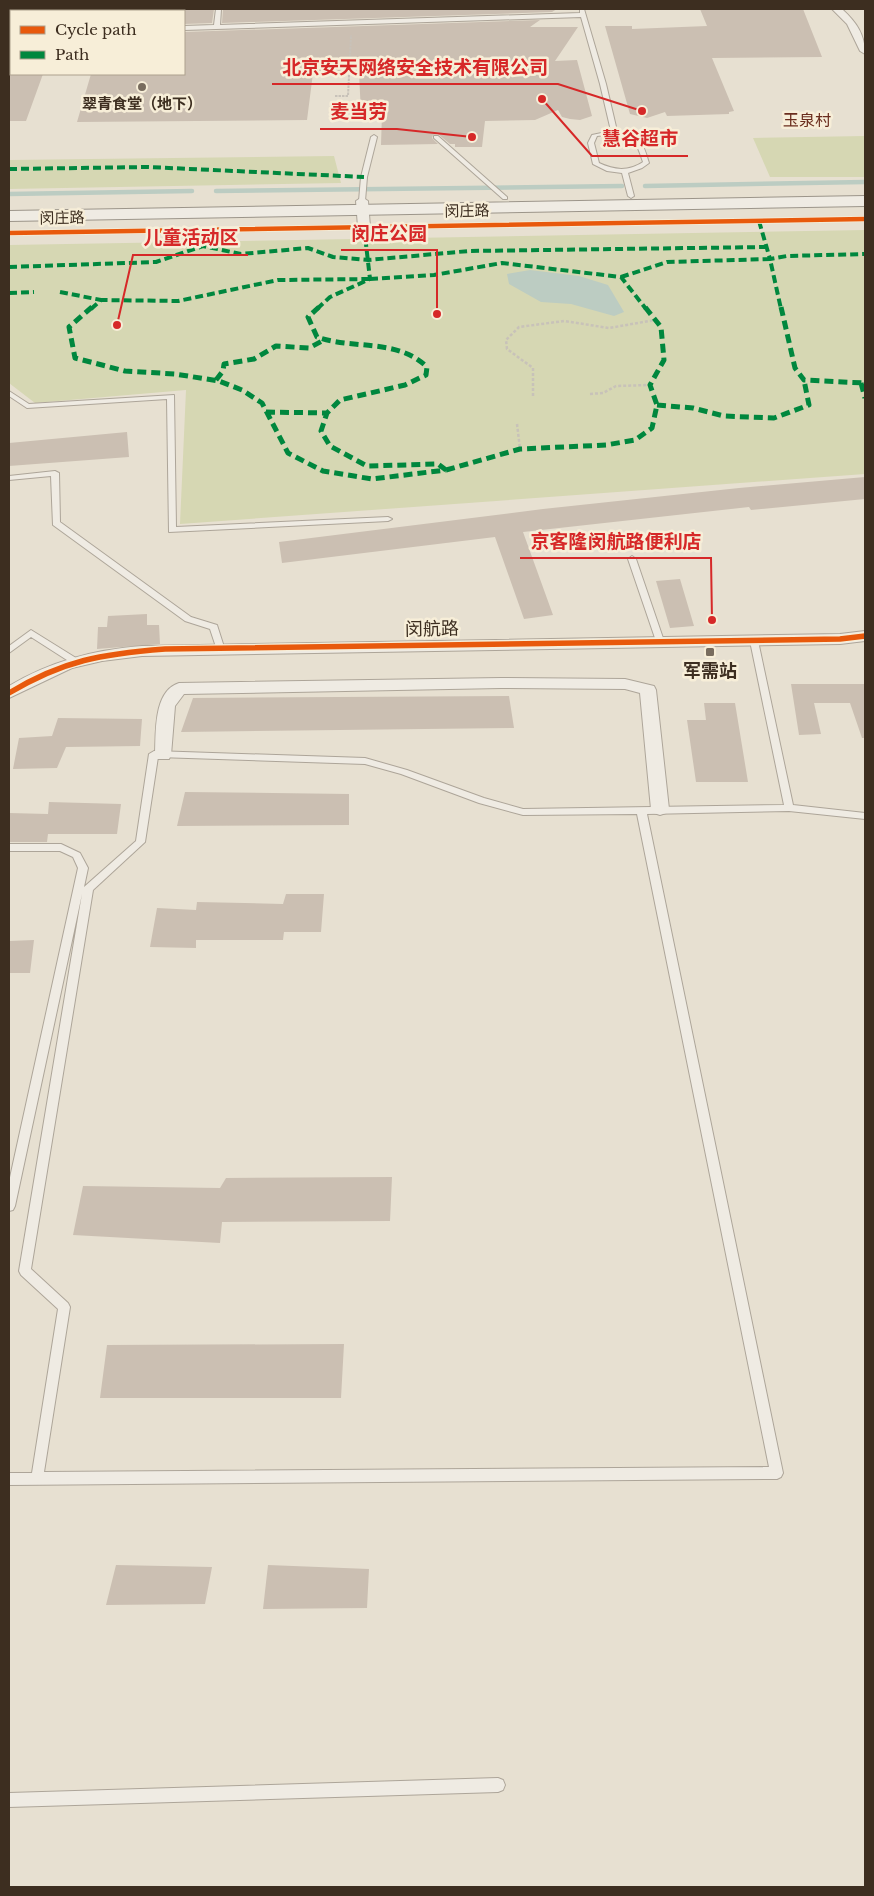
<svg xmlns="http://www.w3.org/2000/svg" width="874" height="1896" font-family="'Libre Baskerville','Noto Sans SC',serif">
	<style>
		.green { fill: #d6d7b3 }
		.water { fill: #bcccc2 }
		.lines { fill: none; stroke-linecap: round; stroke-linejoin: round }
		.stream { stroke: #bcccc2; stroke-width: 4.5 }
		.building { fill: #cbbfb2 }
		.lane-casing { stroke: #ada599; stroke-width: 2 }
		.street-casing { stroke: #ada599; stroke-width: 2 }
		.secondary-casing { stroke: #9c958a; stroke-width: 2 }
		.path-far1 { stroke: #c8c2b9; stroke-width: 2; stroke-dasharray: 2.5 1; stroke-linecap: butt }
		.path { stroke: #c8c2b9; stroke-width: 2.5; stroke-dasharray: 3 2; stroke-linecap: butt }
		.lane { fill: #efebe3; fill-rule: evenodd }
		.street { fill: #efebe3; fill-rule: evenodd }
		.secondary { fill: #efebe3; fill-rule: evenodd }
		.quiet-far1 { stroke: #00873e; stroke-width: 4; stroke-dasharray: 8 4; stroke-linecap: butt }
		.quiet { stroke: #00873e; stroke-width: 5; stroke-dasharray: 9 5; stroke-linecap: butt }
		.cycleway-far1-casing { stroke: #f7eed8; stroke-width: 6 }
		.cycleway-casing { stroke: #f7eed8; stroke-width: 8 }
		.cycleway-far1 { stroke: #e8590c; stroke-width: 4.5 }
		.cycleway { stroke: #e8590c; stroke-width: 5.5 }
		.poi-dot { fill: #786c5e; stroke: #f7eed8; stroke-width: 2 }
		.labels { text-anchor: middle; stroke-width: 5; stroke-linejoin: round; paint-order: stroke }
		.far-poi-label { font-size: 15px; font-weight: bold; fill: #3d2e20; stroke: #f7eed8 }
		.far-street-label { font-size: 15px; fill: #3d2e20; stroke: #f7eed8 }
		.far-quarter-label { font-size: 16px; fill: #6b2e1e; stroke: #f7eed8 }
		.street-label { font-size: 18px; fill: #3d2e20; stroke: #f7eed8 }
		.poi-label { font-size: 18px; font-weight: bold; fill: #3d2e20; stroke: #f7eed8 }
		.leader { fill: none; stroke: #d62828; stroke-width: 2 }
		.callout-dot { fill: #d62828; stroke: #f7eed8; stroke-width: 2 }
		.callout-label { font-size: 19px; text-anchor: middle; font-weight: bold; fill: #d62828; stroke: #f7eed8; stroke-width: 5; stroke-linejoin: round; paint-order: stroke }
	</style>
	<rect width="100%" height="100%" fill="#e7e0d1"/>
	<!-- green -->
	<path class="green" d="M865 136V177H770L753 138Z
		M334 156 341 183 9 189V160Z
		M865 230V474L180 524 186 390 35 403 9 383V245Z"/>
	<!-- water -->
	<path class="water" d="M530 270 579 276 608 285 624 312 614 316 571 304 541 302 509 284 507 274Z"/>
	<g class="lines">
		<!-- stream -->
		<path class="stream" d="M645 186 865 182
			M216 191 622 186
			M9 194 192 191"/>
	</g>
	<!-- building -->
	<path class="building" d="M184 9H214L212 23 184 24Z
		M223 9H557L552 12 222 23Z
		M700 9H803L822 57 712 58 734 111 729 112V114L667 116 665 112 647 118 630 114 605 26H632V29L707 26Z
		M540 20 530 27H578L555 61 577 60 592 116 580 120 570 119 562 117 558 110 535 120 485 121 482 147H455V144H450L438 134 433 135 432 138 438 144 381 145 382 113H361L359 73H313L307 120 77 122 91 74H184V32Z
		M9 74H43L26 121H9Z
		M127 432 129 457 9 466V443Z
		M865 477V499L751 510 749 507 523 532 553 615 524 619 495 537 282 563 279 542 543 509 739 488Z
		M680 579 694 626 670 628 656 581Z
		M147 614V625H159L160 644 97 649 98 627H107L108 616Z
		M791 684H865V738H862L850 703H814L821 734 799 735Z
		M509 696 514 728 181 732 193 698Z
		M704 703H735L748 782H696L687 720H706Z
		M58 718 142 719 140 746 66 747 57 768 13 769 19 738 52 736Z
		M185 792 349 794V825L177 826Z
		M49 802 121 804 117 834H48L47 842H9V813L48 814Z
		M286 894H324L321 932H284L283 940H196V948L150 947 157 908 196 910 197 902 283 904Z
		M34 940 30 973H9V941Z
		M392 1177 390 1221 222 1222 220 1243 73 1235 83 1186 220 1188 226 1178Z
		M344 1344 341 1398H100L107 1345Z
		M116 1565 212 1567 205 1604 106 1605Z
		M268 1565 369 1569 367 1608 263 1609Z"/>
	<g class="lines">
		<defs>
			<path id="lane" d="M93 9H98L96 11H92Z
				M216 9H221L220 25 580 13V9H584L606 84 617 131C640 135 643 142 649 163L642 168 628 173 634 196 631 198 628 196 622 173 607 171 593 164 588 143 592 135 611 131 600 84 581 17 184 30V26L214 25ZM614 134C635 138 637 143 643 162 628 172 614 170 599 163L594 143 597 136Z
				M9 31H11V35H9Z
				M374 135 377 137 367 177 365 201 362 203 359 201 361 177 371 137Z
				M434 136H438L507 197V199H503L434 138Z
				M9 391 29 404 174 395 176 527 388 517 392 519 388 521 169 532 167 399 27 408 9 396Z
				M55 471 59 473 60 522 191 617 217 625 224 647 223 649H217L216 647 210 629 185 621 53 525 51 476 9 480V476Z
				M632 556 636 559 664 641 663 643 660 644 656 641 628 559Z
				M31 630 76 658 77 660 76 662H70L31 637 9 653V646Z
				M754 638 758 641 793 805 865 813V819L789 811 647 814 783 1473 781 1477 777 1479 9 1485V1473H32L58 1309 21 1275 19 1271 82 894 15 1206 13 1210 9 1211V1182L78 868 73 857 60 851H9V844H61L80 853 88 868 84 887 136 841 149 754 154 751 365 758 407 770 484 798 523 809 784 805 750 641ZM158 757 365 764 401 774 479 803 523 815 637 814 769 1467 44 1472 70 1307 68 1303 31 1269 93 890 145 842Z
				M498 1778 503 1780 505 1785 503 1790 498 1792 9 1807V1793Z"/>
			<path id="street" d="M832 9H842C856 22 865 34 865 54L860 51 847 24Z
				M362 197 368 201 370 227 364 231 358 227 356 201Z
				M865 631V641L840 644 142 656 102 661 72 668 9 698V686C51 661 93 650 142 646L840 634Z
				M501 678 625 679 654 686 656 690 669 809 666 813 660 815 654 813 651 809 640 693 625 689 501 688 184 694 175 706 171 755 169 759H157L155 755C156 734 153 691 179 683Z"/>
			<path id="secondary" d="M865 196V206L9 221V211Z"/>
		</defs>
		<!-- lane casing -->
		<use href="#lane" class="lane-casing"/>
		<!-- street casing -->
		<use href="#street" class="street-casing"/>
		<!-- secondary casing -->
		<use href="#secondary" class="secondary-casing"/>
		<!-- path-far1 -->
		<path class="path-far1" d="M335 96H348L351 35"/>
		<!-- path -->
		<path class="path" d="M590 394 603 393 616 386 650 385
			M533 396V368L507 349 506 340 519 327 564 321 609 328 655 320
			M517 424 520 449"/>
		<!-- lane -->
		<use href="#lane" class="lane"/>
		<!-- street -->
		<use href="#street" class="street"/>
		<!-- secondary -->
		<use href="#secondary" class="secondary"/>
		<!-- quiet-far1 -->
		<path class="quiet-far1" d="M9 169 148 167 364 177
			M759 221 770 259 787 256 865 254
			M364 227 370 279
			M9 267 156 262 203 246 241 254 308 248 333 257 368 260 469 251 766 247
			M621 277 667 262 770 259 781 309
			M370 279 434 275 502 263 621 277 646 309
			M60 292 101 300
			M9 293 34 292
			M91 309 101 300 178 301 278 280 370 279
			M317 309 330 297 370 279"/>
		<!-- quiet -->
		<path class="quiet" d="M92 307 69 327 75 358 125 371 175 374 219 381 242 390 262 403 288 453 323 471 372 479 446 470
			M319 307 308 317 317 337C354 350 397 338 427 367L426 375 405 385 340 400 327 413 321 431 330 446 367 466 438 464 446 470
			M781 307 795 368 804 380 865 383
			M216 380 223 371 224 364 254 359 276 346 309 348 324 340
			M861 383 865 398
			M657 405 693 408 724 416 774 418 809 405 804 380
			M266 412 327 413
			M446 470 520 449 606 445 635 440 652 428 657 405 650 385 664 360 661 327 645 307"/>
		<defs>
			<path id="cycleway-far1" d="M9 233 865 219"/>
			<path id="cycleway" d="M9 693C64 660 102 654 165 649L840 639 865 636"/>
		</defs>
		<!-- cycleway-far1 casing -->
		<use href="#cycleway-far1" class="cycleway-far1-casing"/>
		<!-- cycleway casing -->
		<use href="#cycleway" class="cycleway-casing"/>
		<!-- cycleway-far1 -->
		<use href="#cycleway-far1" class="cycleway-far1"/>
		<!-- cycleway -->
		<use href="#cycleway" class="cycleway"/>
	</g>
	<!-- markers -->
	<g class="poi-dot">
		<circle cx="142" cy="87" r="5"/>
		<rect x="705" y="647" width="10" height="10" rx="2.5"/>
	</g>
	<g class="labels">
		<!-- far-poi labels -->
		<g class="far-poi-label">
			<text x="142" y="109">翠青食堂（地下）</text>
		</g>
		<!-- far-street labels -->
		<g class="far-street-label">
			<text transform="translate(467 211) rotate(-1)" y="5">闵庄路</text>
			<text transform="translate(62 218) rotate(-1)" y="5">闵庄路</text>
		</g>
		<!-- far-quarter labels -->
		<g class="far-quarter-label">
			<text x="807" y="126">玉泉村</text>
		</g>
		<!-- street labels -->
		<g class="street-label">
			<text transform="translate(432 629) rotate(-1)" y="6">闵航路</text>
		</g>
		<!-- poi labels -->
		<g class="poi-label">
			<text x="710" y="677">军需站</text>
		</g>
	</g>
	<!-- callouts -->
	<path class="leader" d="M642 111L558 84H272M472 137L397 129H320M542 99L592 156H688M437 314L437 250H341M117 325L133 255H248M712 620L711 558H520"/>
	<g class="callout-dot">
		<circle cx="642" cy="111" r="5"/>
		<circle cx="472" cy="137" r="5"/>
		<circle cx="542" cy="99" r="5"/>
		<circle cx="437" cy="314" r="5"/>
		<circle cx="117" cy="325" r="5"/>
		<circle cx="712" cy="620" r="5"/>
	</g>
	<g class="callout-label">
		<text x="415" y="74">北京安天网络安全技术有限公司</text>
		<text x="359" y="118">麦当劳</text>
		<text x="640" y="145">慧谷超市</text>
		<text x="389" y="240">闵庄公园</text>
		<text x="191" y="244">儿童活动区</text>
		<text x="616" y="548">京客隆闵航路便利店</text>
	</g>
	<!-- border -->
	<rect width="874" height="1896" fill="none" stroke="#3d2e20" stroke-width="20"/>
	<!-- legend -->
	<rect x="10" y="10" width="175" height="65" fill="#f7eed8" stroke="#ada18e"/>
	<rect x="20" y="26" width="25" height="8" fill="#e8590c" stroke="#ada18e"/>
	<text x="55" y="35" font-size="15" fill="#3d2e20">Cycle path</text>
	<rect x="20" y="51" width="25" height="8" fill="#00873e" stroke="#ada18e"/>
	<text x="55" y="60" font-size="15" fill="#3d2e20">Path</text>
</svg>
